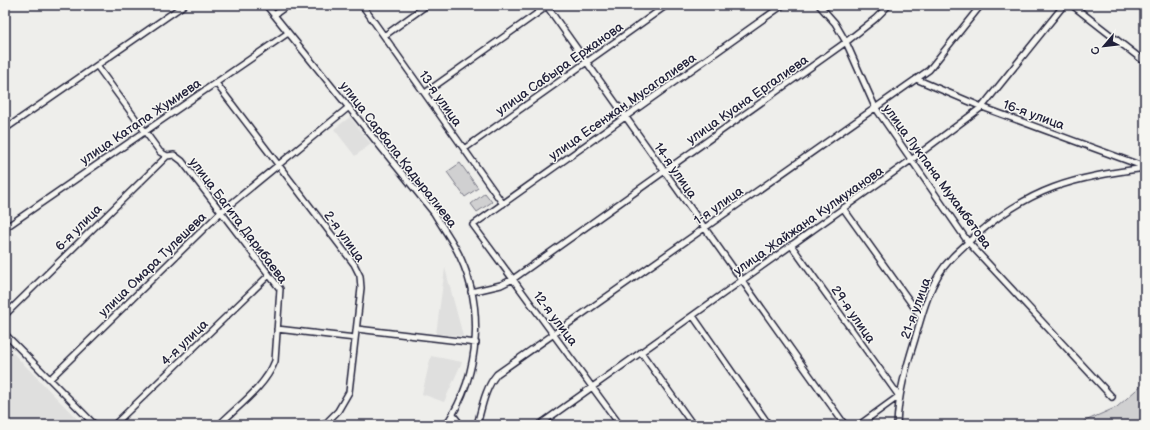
<svg xmlns="http://www.w3.org/2000/svg" width="1150" height="430" font-family="'Balsamiq Sans',sans-serif">
	<style>
		.built { fill: #dfdfde }
		.green { fill: #d0d0d1; stroke: #797986 }
		.lines { fill: none; stroke-linecap: round; stroke-linejoin: round }
		.minor-casing { stroke: #22223b; stroke-width: 8 }
		.minor { stroke: #f6f6f2; stroke-width: 5 }
		.labels { text-anchor: middle; stroke-width: 3; stroke-linejoin: round; paint-order: stroke }
		.street-label { font-size: 13px; fill: #22223b; stroke: #f6f6f2 }
	</style>
	<rect width="100%" height="100%" fill="#eeeeeb"/>
	<filter id="ink" filterUnits="userSpaceOnUse"><feTurbulence type="fractalNoise" baseFrequency=".025" numOctaves="2"/><feDisplacementMap in="SourceGraphic" scale="8" xChannelSelector="R" yChannelSelector="G"/><feConvolveMatrix kernelMatrix="1 2 1 2 8 2 1 2 1" color-interpolation-filters="sRGB"/></filter>
	<g filter="url(#ink)">
		<!-- built -->
		<path class="built" d="M350 117 371 144 355 156 334 129Z
			M445 268 463 336 436 334Z
			M5 345 83 425H5Z
			M431 356 462 362 444 402 422 394Z"/>
		<!-- green -->
		<path class="green" d="M460 163 478 188 465 197 447 172Z
			M485 193 492 202 477 212 471 204Z
			M1145 382V425H1076L1117 407Z"/>
		<g class="lines">
			<defs>
				<path id="minor" d="M266 5 434 213C441 225 449 236 455 247 486 303 481 373 446 425
					M362 5 503 204
					M546 5 845 425
					M819 5 835 23 846 42 875 107 968 242 1112 397
					M1072 5 1145 62
					M274 15 288 5
					M384 36 427 5
					M97 66 160 152 167 156 174 155 182 161 280 289 275 361C265 387 238 406 219 425
					M916 79 982 107 1145 167
					M216 83 354 264 360 276 361 288 349 392 338 411 324 425
					M425 93 549 5
					M5 129 184 5
					M464 149 667 5
					M843 208 921 317
					M5 228 288 33
					M791 245 899 396 859 425
					M471 292 501 285 513 279 846 42 875 19 889 5
					M5 315 167 156
					M693 316 769 425
					M277 329 355 338
					M357 329 476 343
					M5 334 95 425
					M641 352 693 425
					M50 379 221 212 349 107
					M453 415 461 425
					M114 425 269 275
					M477 425C482 407 485 388 497 374L929 70 981 5
					M539 425 911 160 982 107 1064 5
					M620 425 473 225 783 5
					M897 425C898 395 906 368 915 339 921 318 927 294 939 274 948 259 962 248 974 237 1031 187 1072 178 1145 168"/>
			</defs>
			<!-- minor casing -->
			<use href="#minor" class="minor-casing"/>
			<!-- minor -->
			<use href="#minor" class="minor"/>
		</g>
	</g>
	<g class="labels">
		<!-- street labels -->
		<g class="street-label">
			<text transform="translate(559 68) rotate(-35)" y="5">улица Сабыра Ержанова</text>
			<text transform="translate(441 98) rotate(55)" y="5">13-я улица</text>
			<text transform="translate(747 99) rotate(-35)" y="5">улица Куана Ергалиева</text>
			<text transform="translate(622 106) rotate(-35)" y="5">улица Есенжан Мусагалиева</text>
			<text transform="translate(1034 114) rotate(20)" y="5">16-я улица</text>
			<text transform="translate(140 121) rotate(-34)" y="5">улица Катапа Жумиева</text>
			<text transform="translate(399 154) rotate(52)" y="5">улица Сарбала Қадыралиева</text>
			<text transform="translate(676 170) rotate(55)" y="5">14-я улица</text>
			<text transform="translate(938 176) rotate(54)" y="5">улица Лукпана Мухамбетова</text>
			<text transform="translate(718 205) rotate(-35)" y="5">1-я улица</text>
			<text transform="translate(239 220) rotate(53)" y="5">улица Багита Дарибаева</text>
			<text transform="translate(808 220) rotate(-35)" y="5">улица Жайжана Кулмуханова</text>
			<text transform="translate(78 227) rotate(-45)" y="5">6-я улица</text>
			<text transform="translate(345 236) rotate(54)" y="5">2-я улица</text>
			<text transform="translate(152 264) rotate(-44)" y="5">улица Омара Тулешева</text>
			<text transform="translate(915 308) rotate(-70)" y="5">21-я улица</text>
			<text transform="translate(854 314) rotate(55)" y="5">29-я улица</text>
			<text transform="translate(556 318) rotate(53)" y="5">12-я улица</text>
			<text transform="translate(184 342) rotate(-44)" y="5">4-я улица</text>
		</g>
	</g>
	<!-- margin -->
	<rect width="1150" height="430" fill="none" stroke="#f6f6f2" stroke-width="20"/>
	<rect x="10" y="10" width="1130" height="410" fill="none" stroke="#22223b" stroke-width="1.5" filter="url(#ink)"/>
	<!-- north arrow -->
	<g transform="translate(1104 46) rotate(242)" stroke="#f6f6f2" stroke-width="3" paint-order="stroke">
	<path d="M0-3L7 15L0 10L-7 15Z" fill="#22223b"/>
	<text y="-6" font-size="11" font-weight="bold" text-anchor="middle" fill="#22223b">С</text>
	</g>
</svg>
